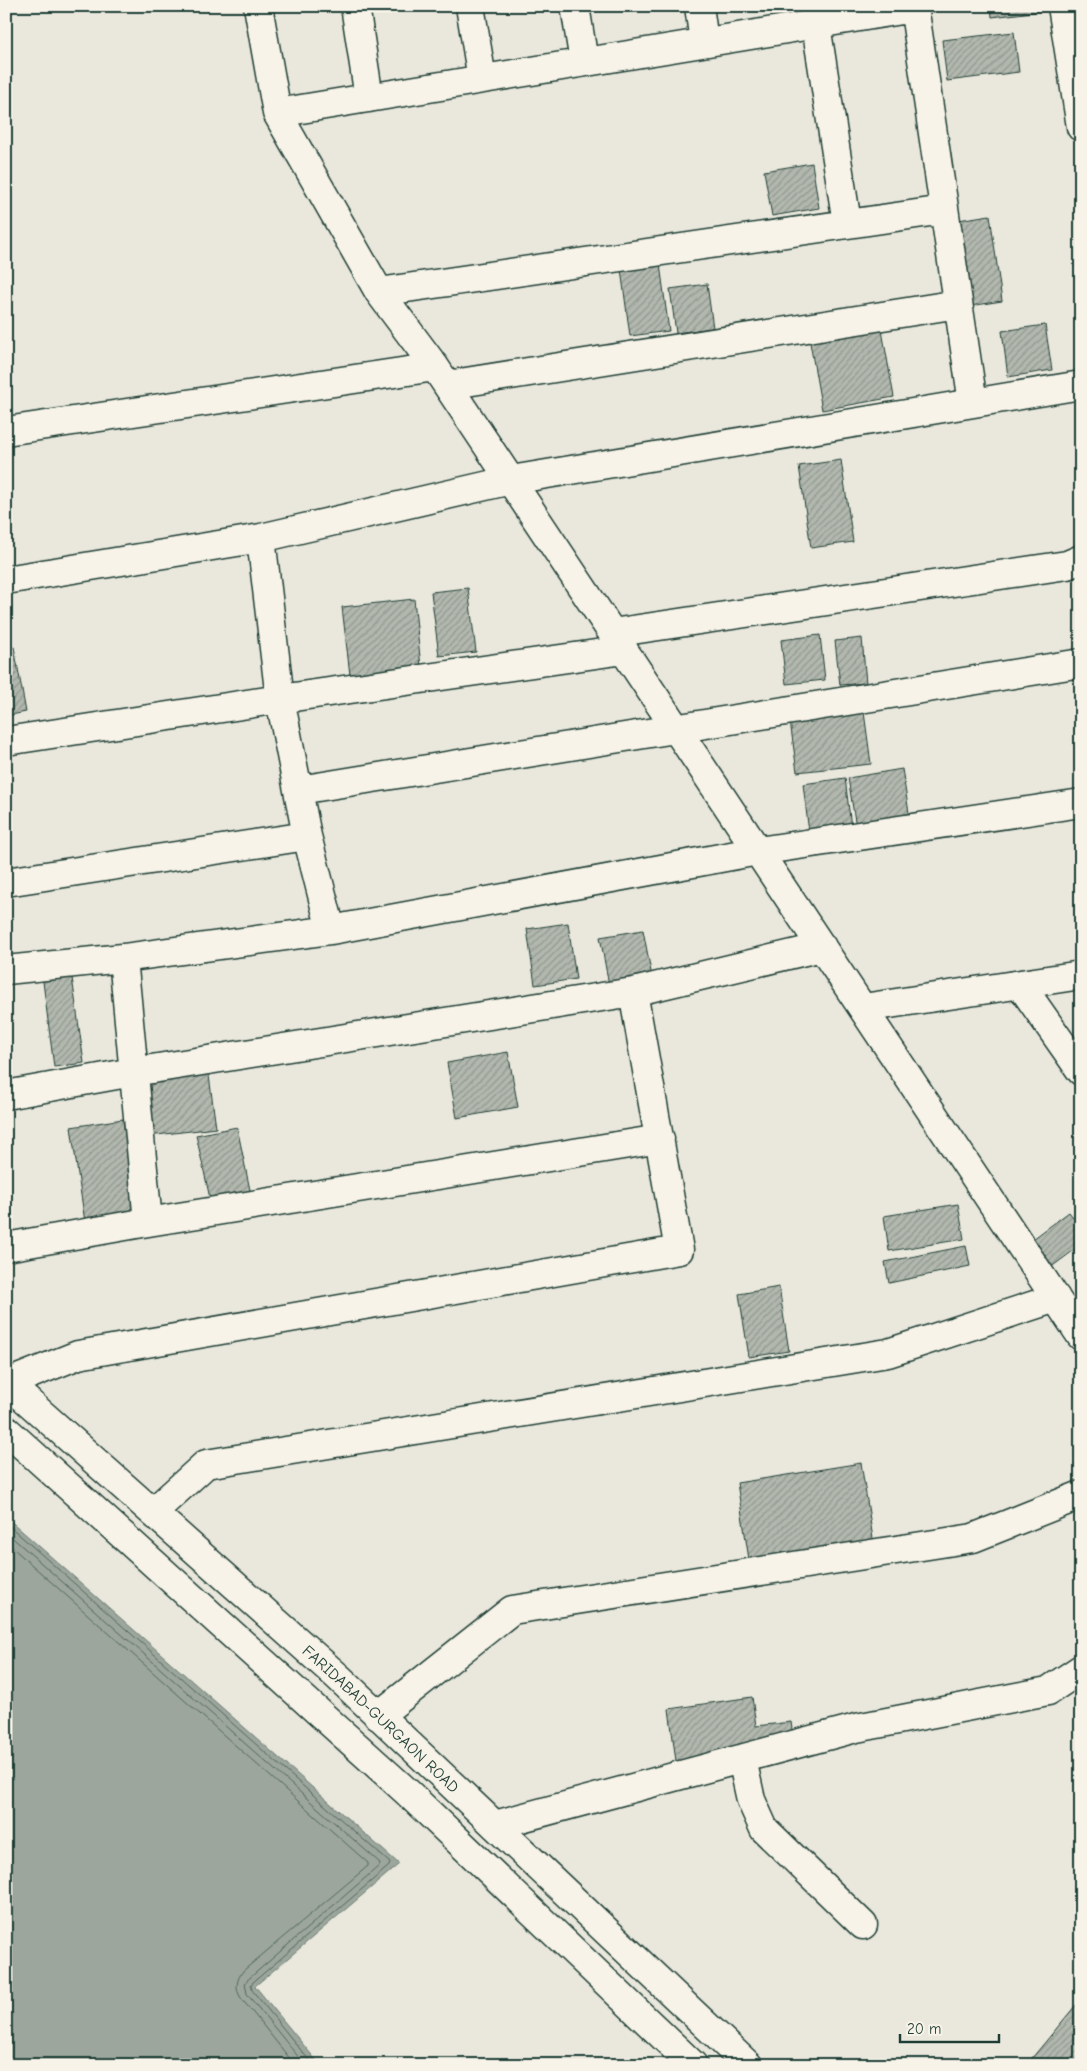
<svg xmlns="http://www.w3.org/2000/svg" width="1087" height="2071" font-family="'Comic Neue',sans-serif">
	<style>
		.water { fill: #9ca69c; stroke: #6a7c72 }
		.lines { fill: none; stroke-linecap: round; stroke-linejoin: round }
		.shore { stroke: #51675e; stroke-width: 1 }
		.building { fill: url(#building-hatch); stroke: #1f3d34 }
		.street-casing { stroke: #1f3d34; stroke-width: 31 }
		.secondary-casing { stroke: #1f3d34; stroke-width: 31 }
		.street { stroke: #f7f3e8; stroke-width: 28 }
		.secondary { stroke: #f7f3e8; stroke-width: 28 }
		.labels { text-anchor: middle; stroke-width: 5; stroke-linejoin: round; paint-order: stroke }
		.street-label { font-size: 16px; fill: #1f3d34; stroke: #f7f3e8 }
	</style>
	<defs>
		<pattern id="building-hatch" width="6" height="6" patternUnits="userSpaceOnUse" patternTransform="scale(1.25)"><rect width="6" height="6" fill="#b2b8ae"/><path d="M-1 1l2-2M0 6l6-6M5 7l2-2" fill="none" stroke="#90978e"/></pattern>
	</defs>
	<rect width="100%" height="100%" fill="#eae8dd"/>
	<filter id="ink" filterUnits="userSpaceOnUse"><feTurbulence type="fractalNoise" baseFrequency=".02" numOctaves="2"/><feDisplacementMap in="SourceGraphic" scale="10" xChannelSelector="R" yChannelSelector="G"/><feConvolveMatrix kernelMatrix="1 2 1 2 8 2 1 2 1" color-interpolation-filters="sRGB"/></filter>
	<g filter="url(#ink)">
		<!-- water -->
		<path class="water" d="M6 1517 399 1864 255 1986 320 2065H6Z"/>
		<g class="lines">
			<!-- shore -->
			<path class="shore" d="M6 1523 390 1863 389 1866 251 1984 252 1990 313 2065
				M6 1532 380 1863 379 1866 245 1982 247 1994 305 2065
				M6 1542 368 1863V1866L243 1971C236 1980 235 1989 241 1998L295 2065"/>
		</g>
		<!-- building -->
		<path class="building" d="M991 6H1049L1050 10 992 17Z
			M1014 32 1019 72 947 81 942 40Z
			M812 163 819 208 772 216 764 171Z
			M990 215 1002 301 970 306 958 220Z
			M659 257 669 331 630 336 620 262Z
			M707 284 713 328 676 333 670 289Z
			M881 325 894 397 822 410 809 337Z
			M1045 325 1052 370 1008 377 1002 331Z
			M841 460 853 542 811 548 799 466Z
			M468 588 476 652 439 656 431 592Z
			M414 599 421 667 350 675 342 607Z
			M820 635 825 680 786 684 781 640Z
			M862 638 866 683 840 685 835 641Z
			M14 647 26 712 6 716V649Z
			M864 712 871 764 797 772 790 721Z
			M902 769 911 825 857 833 848 778Z
			M845 778 851 827 809 833 803 784Z
			M568 923 576 979 535 985 527 929Z
			M643 930 652 977 609 985 600 937Z
			M71 970 84 1063 54 1067 42 974Z
			M508 1052 518 1107 457 1118 447 1063Z
			M208 1068 216 1128 148 1136 140 1077Z
			M123 1119 136 1215 85 1222 71 1127Z
			M237 1127 251 1195 211 1203 196 1135Z
			M958 1204 964 1239 889 1251 884 1216Z
			M1069 1212 1081 1227V1245L1046 1271 1025 1245Z
			M966 1246 970 1266 889 1283 885 1262Z
			M779 1287 789 1351 749 1357 739 1294Z
			M861 1463 875 1551 751 1572 737 1483Z
			M752 1697 756 1726 791 1722 794 1743 676 1761 669 1709Z
			M1081 1999V2065H1028L1027 2064Z"/>
		<g class="lines">
			<defs>
				<path id="street" d="M258 6 277 113 379 292 435 367 1081 1336
					M355 6 369 98
					M470 6 482 79
					M575 6 584 62
					M699 6 704 42
					M813 6 847 223
					M914 6 973 403
					M1062 6 1081 127
					M277 113 914 8
					M379 292 944 210
					M447 385 958 304
					M6 431 435 367
					M261 538 280 699 307 836 331 930
					M6 580 261 538 511 480 1081 385
					M612 633 1067 565 1081 559
					M6 741 280 699 624 650
					M299 790 1081 663
					M6 882 307 836
					M123 958 148 1222
					M6 970 123 958 331 930 758 851 1081 803
					M1020 984 1081 1071
					M863 1008 1081 975
					M6 1095 133 1072 633 992 822 947
					M6 1247 148 1222 660 1139
					M8 1383 78 1355 679 1250 633 992
					M153 1512 206 1464 888 1353 1056 1298
					M378 1716 512 1610 973 1538 1081 1495
					M742 1759 751 1800 764 1829 863 1925
					M495 1825 856 1728 1048 1691 1081 1669"/>
				<g id="secondary">
					<path id="s1" d="M6 1382 337 1676 748 2065"/>
					<path d="M6 1430 406 1791 693 2065"/>
				</g>
			</defs>
			<!-- street casing -->
			<use href="#street" class="street-casing"/>
			<!-- secondary casing -->
			<use href="#secondary" class="secondary-casing"/>
			<!-- street -->
			<use href="#street" class="street"/>
			<!-- secondary -->
			<use href="#secondary" class="secondary"/>
		</g>
	</g>
	<g class="labels">
		<!-- street labels -->
		<g class="street-label">
			<text dy="6" stroke="none"><textPath href="#s1" startOffset="504">FARIDABAD-GURGAON ROAD</textPath></text>
		</g>
	</g>
	<!-- margin -->
	<rect width="1087" height="2071" fill="none" stroke="#f7f3e8" stroke-width="25"/>
	<rect x="12" y="12" width="1062" height="2046" fill="none" stroke="#1f3d34" stroke-width="2" filter="url(#ink)"/>
	<!-- scale -->
	<path d="M900 2034v8h99v-8" fill="none" stroke="#1f3d34" stroke-width="2.5"/>
	<text x="907" y="2034" font-size="15" fill="#1f3d34" stroke="#f7f3e8" stroke-width="4" paint-order="stroke">20 m</text>
</svg>
